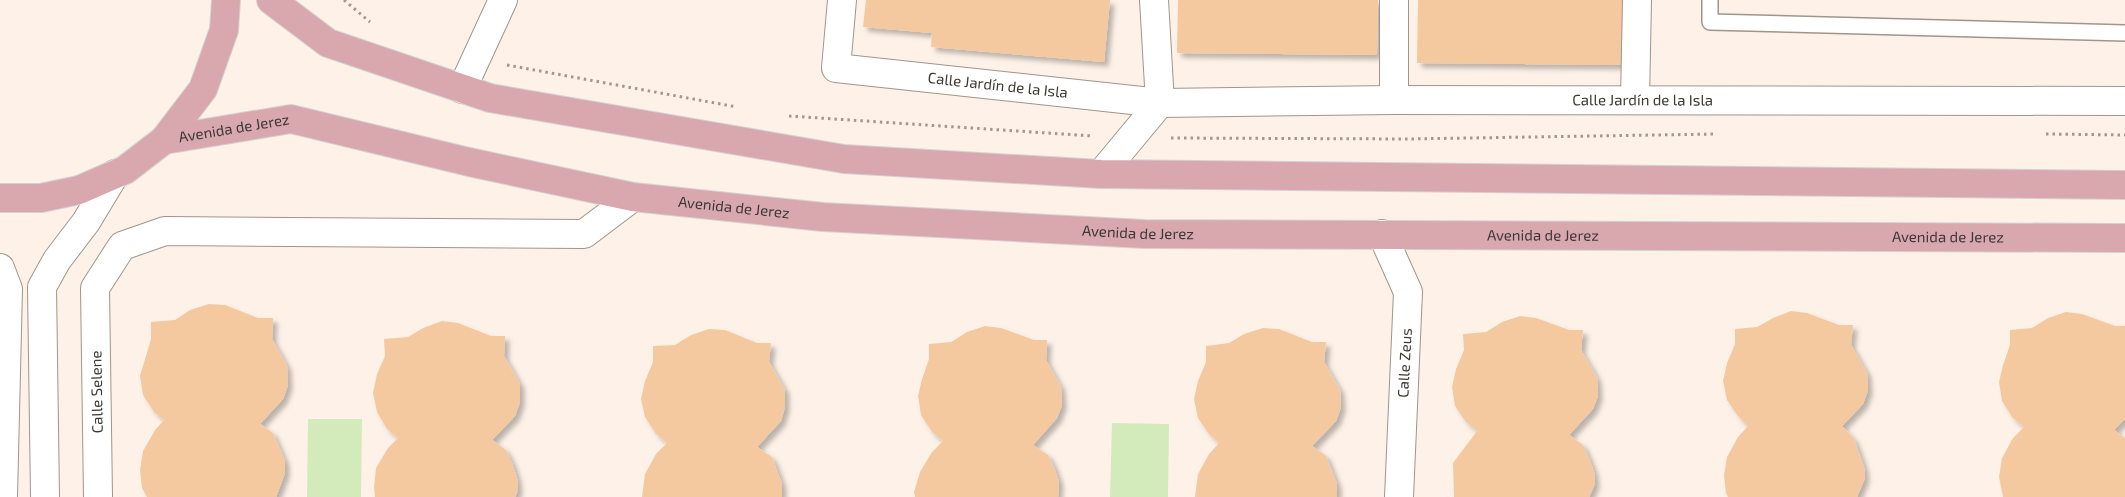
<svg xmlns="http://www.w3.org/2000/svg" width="2125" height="497" font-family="'Exo 2',sans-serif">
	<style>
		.green { fill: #d3ebba }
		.building { fill: #f5c9a0; filter: url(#shadow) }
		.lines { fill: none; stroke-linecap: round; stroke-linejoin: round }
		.lane-casing { stroke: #9f958b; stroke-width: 18 }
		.street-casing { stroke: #9f958b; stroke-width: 30 }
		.secondary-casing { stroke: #9f958b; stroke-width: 30 }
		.primary-casing { stroke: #d4d3d2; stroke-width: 30 }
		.path { stroke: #a09891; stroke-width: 3; stroke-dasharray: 2.5 4; stroke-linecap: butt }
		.lane { stroke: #fff; stroke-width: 15 }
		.street { stroke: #fff; stroke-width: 28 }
		.secondary { stroke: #fff; stroke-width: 28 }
		.primary { stroke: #d9a8af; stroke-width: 28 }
		.labels { text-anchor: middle; stroke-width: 4.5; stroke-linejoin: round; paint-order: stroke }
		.street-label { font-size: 15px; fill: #3c3834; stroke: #fff }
	</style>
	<defs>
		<filter id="shadow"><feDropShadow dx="4.5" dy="4.5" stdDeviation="2.5" flood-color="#0004"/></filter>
	</defs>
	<rect width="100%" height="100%" fill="#fef2e8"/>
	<!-- green -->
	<path class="green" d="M308 419H362L361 497H307Z
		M1112 423 1169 424 1168 497H1110Z"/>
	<!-- building -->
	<path class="building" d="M866 0H1110L1104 62 931 47 932 33 863 27Z
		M1178 0H1378L1377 55 1177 53Z
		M1418 0H1623L1622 65 1417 63Z
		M209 304 225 305 258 318H273L272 339 287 366 288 385 283 399 260 424 273 433 285 461V473L276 497H147L142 488 140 470 143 451 155 430 164 420 154 412 143 395 140 376 151 339V322L175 320 190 310Z
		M1791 311 1807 313 1839 325H1853L1851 345 1867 373 1868 390 1863 404 1842 426 1854 439 1864 467 1865 478 1857 497H1728L1726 493 1724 475 1727 457 1738 437 1748 426 1738 416 1727 400 1723 381 1727 363 1735 344V329L1757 327 1773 318Z
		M2066 312 2082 314 2115 326H2125V419L2114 430 2125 438V497H2003L1999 477 2002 458 2013 438 2024 427 2013 418 2002 401 1999 382 2003 365 2010 345V330L2032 328 2048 318Z
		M1520 316 1536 318 1569 330H1583L1581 350 1597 378 1598 396 1593 409 1569 435 1583 445 1589 458 1594 472 1595 484 1589 497H1454L1453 463 1477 431 1466 422 1455 406 1452 387 1456 369 1464 350 1463 334 1486 332 1502 322Z
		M442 321 458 323 491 336H505L504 356 520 384V402L515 416 492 440 506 450 512 463 517 478 518 490 515 497H375L374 487 376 468 388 448 398 438 387 429 377 412 373 393 377 374 385 356 384 339 408 337 423 328Z
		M985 326 1001 328 1034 340H1047L1046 360 1061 387 1062 405 1057 418 1033 445 1048 455 1054 467 1059 482 1058 497H915L914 492 920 472 932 452 943 441 932 432 921 415 918 396 922 379 929 359V344L951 342 967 332Z
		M1263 328 1279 329 1312 342H1326L1324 362 1340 390 1341 407 1336 421 1312 446 1326 456 1337 484V497H1195L1198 474 1209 454 1219 443 1209 434 1198 418 1194 399 1198 381 1206 362V346L1229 343 1244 334Z
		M709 329 725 330 757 343H771L769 362 785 390V407L781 421 757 447 772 457 782 484V497H642L645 474 656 454 667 443 656 434 645 417 641 399 645 381 653 362V346L675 345 691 335Z"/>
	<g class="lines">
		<defs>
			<path id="lane" d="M1710 0V22L2125 33"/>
			<g id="street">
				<path id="s1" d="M842 0 836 68 1160 103 1154 0"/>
				<path d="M462 89 503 0"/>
				<path d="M1394 100V0"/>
				<path d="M1635 100 1637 0"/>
				<path id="s2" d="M1101 174 1160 103 1394 100 2125 101"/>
				<path d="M1382 234 1408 292 1399 497"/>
				<path d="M98 497 95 288 122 246 165 231 584 234 633 197"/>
			</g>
			<path id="secondary" d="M0 268 8 289 3 497
				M45 497 42 287 57 260 86 222 115 174"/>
			<g id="primary">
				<path d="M271 0 328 43 490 98 844 159 1101 174 2125 185"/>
				<path id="s3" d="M164 140 291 119 469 162 633 197 823 217 1144 234 2125 238"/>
				<path d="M0 198H41L79 190 125 170 164 140 203 89 224 30 226 0"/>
			</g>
		</defs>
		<!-- lane casing -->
		<use href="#lane" class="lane-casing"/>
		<!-- street casing -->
		<use href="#street" class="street-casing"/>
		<!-- secondary casing -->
		<use href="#secondary" class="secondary-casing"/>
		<!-- primary casing -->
		<use href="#primary" class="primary-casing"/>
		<!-- path -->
		<path class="path" d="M344 0 370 22
			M507 65 737 107
			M789 116 1093 136
			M2046 134 2125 135
			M1171 138 1407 139 1717 134"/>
		<!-- lane -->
		<use href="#lane" class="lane"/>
		<!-- street -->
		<use href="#street" class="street"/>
		<!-- secondary -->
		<use href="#secondary" class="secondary"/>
		<!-- primary -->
		<use href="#primary" class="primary"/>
	</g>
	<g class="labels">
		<!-- street labels -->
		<g class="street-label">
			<text dy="5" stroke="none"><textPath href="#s1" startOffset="231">Calle Jardín de la Isla</textPath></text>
			<text dy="5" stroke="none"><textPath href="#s2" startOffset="575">Calle Jardín de la Isla</textPath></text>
			<text dy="5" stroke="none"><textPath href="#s3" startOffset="71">Avenida de Jerez</textPath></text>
			<text dy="5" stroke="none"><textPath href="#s3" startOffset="581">Avenida de Jerez</textPath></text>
			<text dy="5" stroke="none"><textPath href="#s3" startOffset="986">Avenida de Jerez</textPath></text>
			<text dy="5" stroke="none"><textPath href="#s3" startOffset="1391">Avenida de Jerez</textPath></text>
			<text dy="5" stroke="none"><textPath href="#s3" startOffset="1796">Avenida de Jerez</textPath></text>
			<text transform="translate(1405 363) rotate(-87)" y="5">Calle Zeus</text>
			<text transform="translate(97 392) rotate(-91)" y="5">Calle Selene</text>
		</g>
	</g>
</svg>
